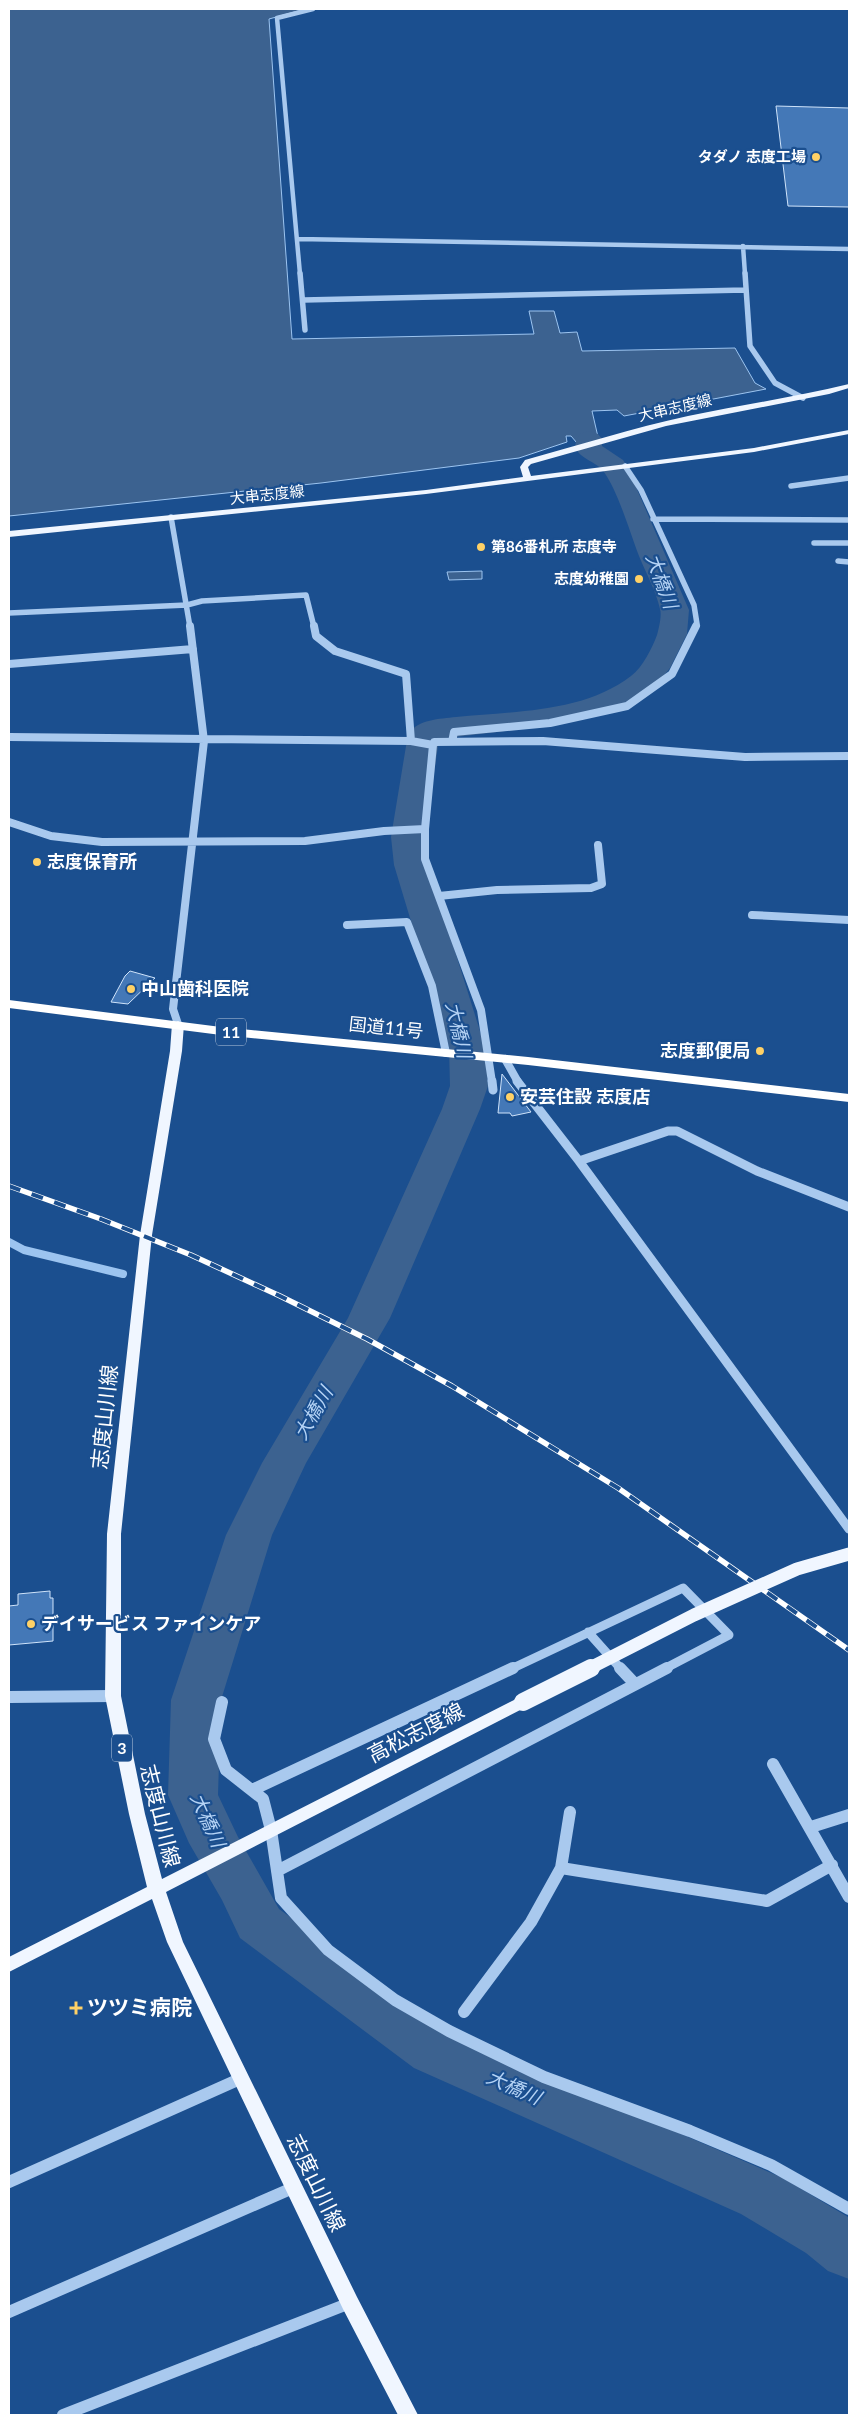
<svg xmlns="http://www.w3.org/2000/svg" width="858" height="2424" font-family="Lato,'Noto Sans JP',sans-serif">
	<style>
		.water { fill: #3c6290; stroke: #9cc4f0 }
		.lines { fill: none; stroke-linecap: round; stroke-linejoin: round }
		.stream { stroke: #9cc4f0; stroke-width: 8 }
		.river { fill: #3c6290; fill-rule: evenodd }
		.building { fill: #4478b7; stroke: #cfe3fa }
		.minor-far4 { stroke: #a9c9ee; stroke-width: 4.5 }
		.minor-far3 { stroke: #a9c9ee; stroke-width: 5.5 }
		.minor-far2 { stroke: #a9c9ee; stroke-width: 8 }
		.minor-far1 { stroke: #a9c9ee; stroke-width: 9 }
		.minor { stroke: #a9c9ee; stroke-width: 12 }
		.major { fill: #f0f6ff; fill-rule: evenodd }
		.highway { fill: #fff; fill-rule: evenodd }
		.rail-casing { stroke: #fff; stroke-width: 5.5 }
		.rail { stroke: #1b4f8f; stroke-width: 4; stroke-dasharray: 12; stroke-linecap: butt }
		.major-bridge-far1 { stroke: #f0f6ff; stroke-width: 13 }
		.major-bridge { stroke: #f0f6ff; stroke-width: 18 }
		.poi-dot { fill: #ffd166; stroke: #1b4f8f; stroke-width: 2 }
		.labels { text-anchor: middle; stroke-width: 4.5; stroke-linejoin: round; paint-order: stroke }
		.far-poi-label { font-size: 15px; font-weight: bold; fill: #fff; stroke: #1b4f8f; text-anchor: end }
		.far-street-label { font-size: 15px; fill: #fff; stroke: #1b4f8f }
		.shield { fill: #1b4f8f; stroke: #bbcadd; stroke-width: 1 }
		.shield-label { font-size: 16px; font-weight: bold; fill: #fff }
		.poi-label { font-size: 18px; font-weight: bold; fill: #fff; stroke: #1b4f8f; text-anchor: start }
		.street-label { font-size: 18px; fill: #fff; stroke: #1b4f8f }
		.water-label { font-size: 19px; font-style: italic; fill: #b5d3f5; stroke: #1b4f8f }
		.near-street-label { font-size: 21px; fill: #fff; stroke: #1b4f8f }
		.near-poi-label { font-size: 21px; font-weight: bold; fill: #fff; stroke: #1b4f8f; text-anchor: start }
	</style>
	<rect width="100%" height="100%" fill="#1b4f8f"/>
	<!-- water -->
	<path class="water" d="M9 9H305L269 19 292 339 534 334 529 311H554L560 333 577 332 582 351 735 348 755 383 766 389 624 416 617 410 592 411 598 437 577 443 571 436H566L567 442 519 458 321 483 9 516Z
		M482 571V579L449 580 447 572Z"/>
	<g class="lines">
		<!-- stream -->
		<path class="stream" d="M9 1242 24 1250 123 1274"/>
		<!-- river -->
		<path class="river" d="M589 431 598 434 602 439V446L623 460 627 466 689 610 687 634 670 668 654 688 630 703 609 711 556 725 439 739 425 837 428 865 485 1047 488 1086 480 1109 390 1318 306 1463 272 1535 221 1700 218 1795 238 1837 279 1909 454 2036 783 2178 848 2217 849 2279 828 2271 806 2253 741 2214 414 2068 240 1938 222 1900 189 1843 168 1795 171 1700 226 1535 262 1463 348 1318 442 1109 450 1086 449 1047 394 865 391 837 408 734C419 719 439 719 456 717 514 711 583 713 631 676 643 667 652 648 657 635 659 628 662 615 660 609 656 591 646 573 639 556 629 530 619 494 604 472 595 459 564 456 580 434Z"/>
	</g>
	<!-- building -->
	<path class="building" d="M776 106 849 108V207L788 206Z
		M130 971 155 978 128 1004 111 1002 125 976Z
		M502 1074 531 1112 512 1116 510 1113H498Z
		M50 1591V1598H53V1641L9 1645V1606L18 1605V1594Z"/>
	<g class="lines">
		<!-- minor-far4 -->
		<path class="minor-far4" d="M298 239 849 249
			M743 246 745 274
			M300 274 277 18 313 9"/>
		<!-- minor-far3 -->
		<path class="minor-far3" d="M300 273 305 330
			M745 273 750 346 775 383 803 398
			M304 300 745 290
			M625 466 641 490 694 605 697 624 695 627
			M791 486 849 478
			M171 517 190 627
			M653 519 849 520
			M814 543H849
			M838 561 849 562
			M9 613 187 605 202 601 306 595 314 627"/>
		<!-- minor-far2 -->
		<path class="minor-far2" d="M314 626 316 636 335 651 406 674 411 741
			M9 664 193 649
			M9 737 411 741 433 745 434 742 543 741 745 757 849 756
			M452 742 454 732 550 723 627 706 672 674 696 626
			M433 745 425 829V859L481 1010 492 1082
			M9 822 51 836 102 842 305 841 384 831 425 829
			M439 896 497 890 591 888 602 884 598 845
			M752 915 849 920
			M347 925 407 922 432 986 446 1053
			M178 1024 173 1009 204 741 190 626
			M505 1059 518 1082"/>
		<!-- minor-far1 -->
		<path class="minor-far1" d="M492 1081 493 1090
			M517 1081 579 1161 849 1529
			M579 1161 668 1131H677L757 1171 849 1207
			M588 1632 621 1669
			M511 1669 683 1588 729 1635 664 1669"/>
		<!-- minor -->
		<path class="minor" d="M620 1668 635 1684
			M9 1697 113 1696
			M222 1702 214 1739 226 1770 263 1799 271 1830 281 1898 328 1950 395 2000 449 2031 544 2077 690 2131 771 2165 849 2209
			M773 1764 849 1897
			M252 1790 513 1668
			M811 1827 849 1815
			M561 1868 767 1901 832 1865
			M277 1871 667 1668
			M464 2012 531 1922 561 1868 570 1812
			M9 2182 242 2078
			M9 2312 295 2187
			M63 2415 350 2303"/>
		<!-- major -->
		<path class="major" d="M849 384V388L829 394 666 426 531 464 528 467 531 476 754 448 849 430V434L754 452 426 494 9 537V531L426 490 523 477 520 467 525 460C579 445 633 428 688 416 741 405 796 397 849 384Z
			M178 1021 184 1024 182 1051 152 1235 121 1534V1696L145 1814 162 1879 518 1698 523 1696 528 1698 531 1702 528 1706 166 1892 183 1942 357 2297 418 2415H398L343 2309 167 1942 152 1899 9 1972V1957L147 1887 129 1814 105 1696 107 1534 140 1235 170 1051 172 1024Z"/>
		<!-- highway -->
		<path class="highway" d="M9 1000 221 1027 528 1057 849 1094V1102L528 1065 221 1035 9 1008Z"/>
		<defs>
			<path id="rail" d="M9 1186 101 1219 191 1255 280 1296 367 1339 452 1386 618 1488 849 1650"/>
		</defs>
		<!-- rail casing -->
		<use href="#rail" class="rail-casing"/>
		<!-- rail -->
		<use href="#rail" class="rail"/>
		<!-- major-bridge-far1 -->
		<path class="major-bridge-far1" d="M588 1669 694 1615 797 1569 849 1554"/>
		<!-- major-bridge -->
		<path class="major-bridge" d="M523 1702 591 1668"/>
	</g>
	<!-- markers -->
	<g class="poi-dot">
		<circle cx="816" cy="157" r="5"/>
		<circle cx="481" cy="547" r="5"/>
		<circle cx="639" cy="579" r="5"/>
		<circle cx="37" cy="862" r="5"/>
		<circle cx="131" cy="989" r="5"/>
		<circle cx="760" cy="1051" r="5"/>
		<circle cx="510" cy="1097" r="5"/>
		<circle cx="31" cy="1624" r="5"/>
		<path d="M73.5 2000.5h5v5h5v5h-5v5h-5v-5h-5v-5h5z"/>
	</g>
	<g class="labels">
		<!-- far-poi labels -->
		<g class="far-poi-label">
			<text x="806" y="162">タダノ 志度工場</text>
			<text x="491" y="552" text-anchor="start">第86番札所 志度寺</text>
			<text x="629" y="584">志度幼稚園</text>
		</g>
		<!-- far-street labels -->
		<g class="far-street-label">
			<text transform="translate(675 408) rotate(-13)" y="5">大串志度線</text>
			<text transform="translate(267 495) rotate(-6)" y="5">大串志度線</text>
		</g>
		<!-- shield labels -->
		<g class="shield">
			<rect x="216" y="1018.5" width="30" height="27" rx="4"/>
			<rect x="112" y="1734.5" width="20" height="27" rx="4"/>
		</g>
		<g class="shield-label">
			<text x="231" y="1038">11</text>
			<text x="122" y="1754">3</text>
		</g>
		<!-- poi labels -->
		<g class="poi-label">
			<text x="47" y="868">志度保育所</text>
			<text x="141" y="995">中山歯科医院</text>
			<text x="750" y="1057" text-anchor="end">志度郵便局</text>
			<text x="520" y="1103">安芸住設 志度店</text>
			<text x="41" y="1630">デイサービス ファインケア</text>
		</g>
		<!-- street labels -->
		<g class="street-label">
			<text transform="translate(386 1028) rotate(6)" y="6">国道11号</text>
		</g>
		<!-- water labels -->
		<g class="water-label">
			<text transform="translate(662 581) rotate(70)" y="7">大橋川</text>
			<text transform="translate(459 1030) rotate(77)" y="7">大橋川</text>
			<text transform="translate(313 1413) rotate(-60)" y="7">大橋川</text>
			<text transform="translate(208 1820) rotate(66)" y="7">大橋川</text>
			<text transform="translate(514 2087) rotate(24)" y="7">大橋川</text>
		</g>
		<!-- near-street labels -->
		<g class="near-street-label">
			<text transform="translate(105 1417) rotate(-84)" y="7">志度山川線</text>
			<text transform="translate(416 1733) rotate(-27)" y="7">高松志度線</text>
			<text transform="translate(160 1816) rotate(76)" y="7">志度山川線</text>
			<text transform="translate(316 2183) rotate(64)" y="7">志度山川線</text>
		</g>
		<!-- near-poi labels -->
		<g class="near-poi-label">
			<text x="87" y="2015">ツツミ病院</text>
		</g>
	</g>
	<!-- border -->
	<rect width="858" height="2424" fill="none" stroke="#ffffff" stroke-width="20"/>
</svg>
